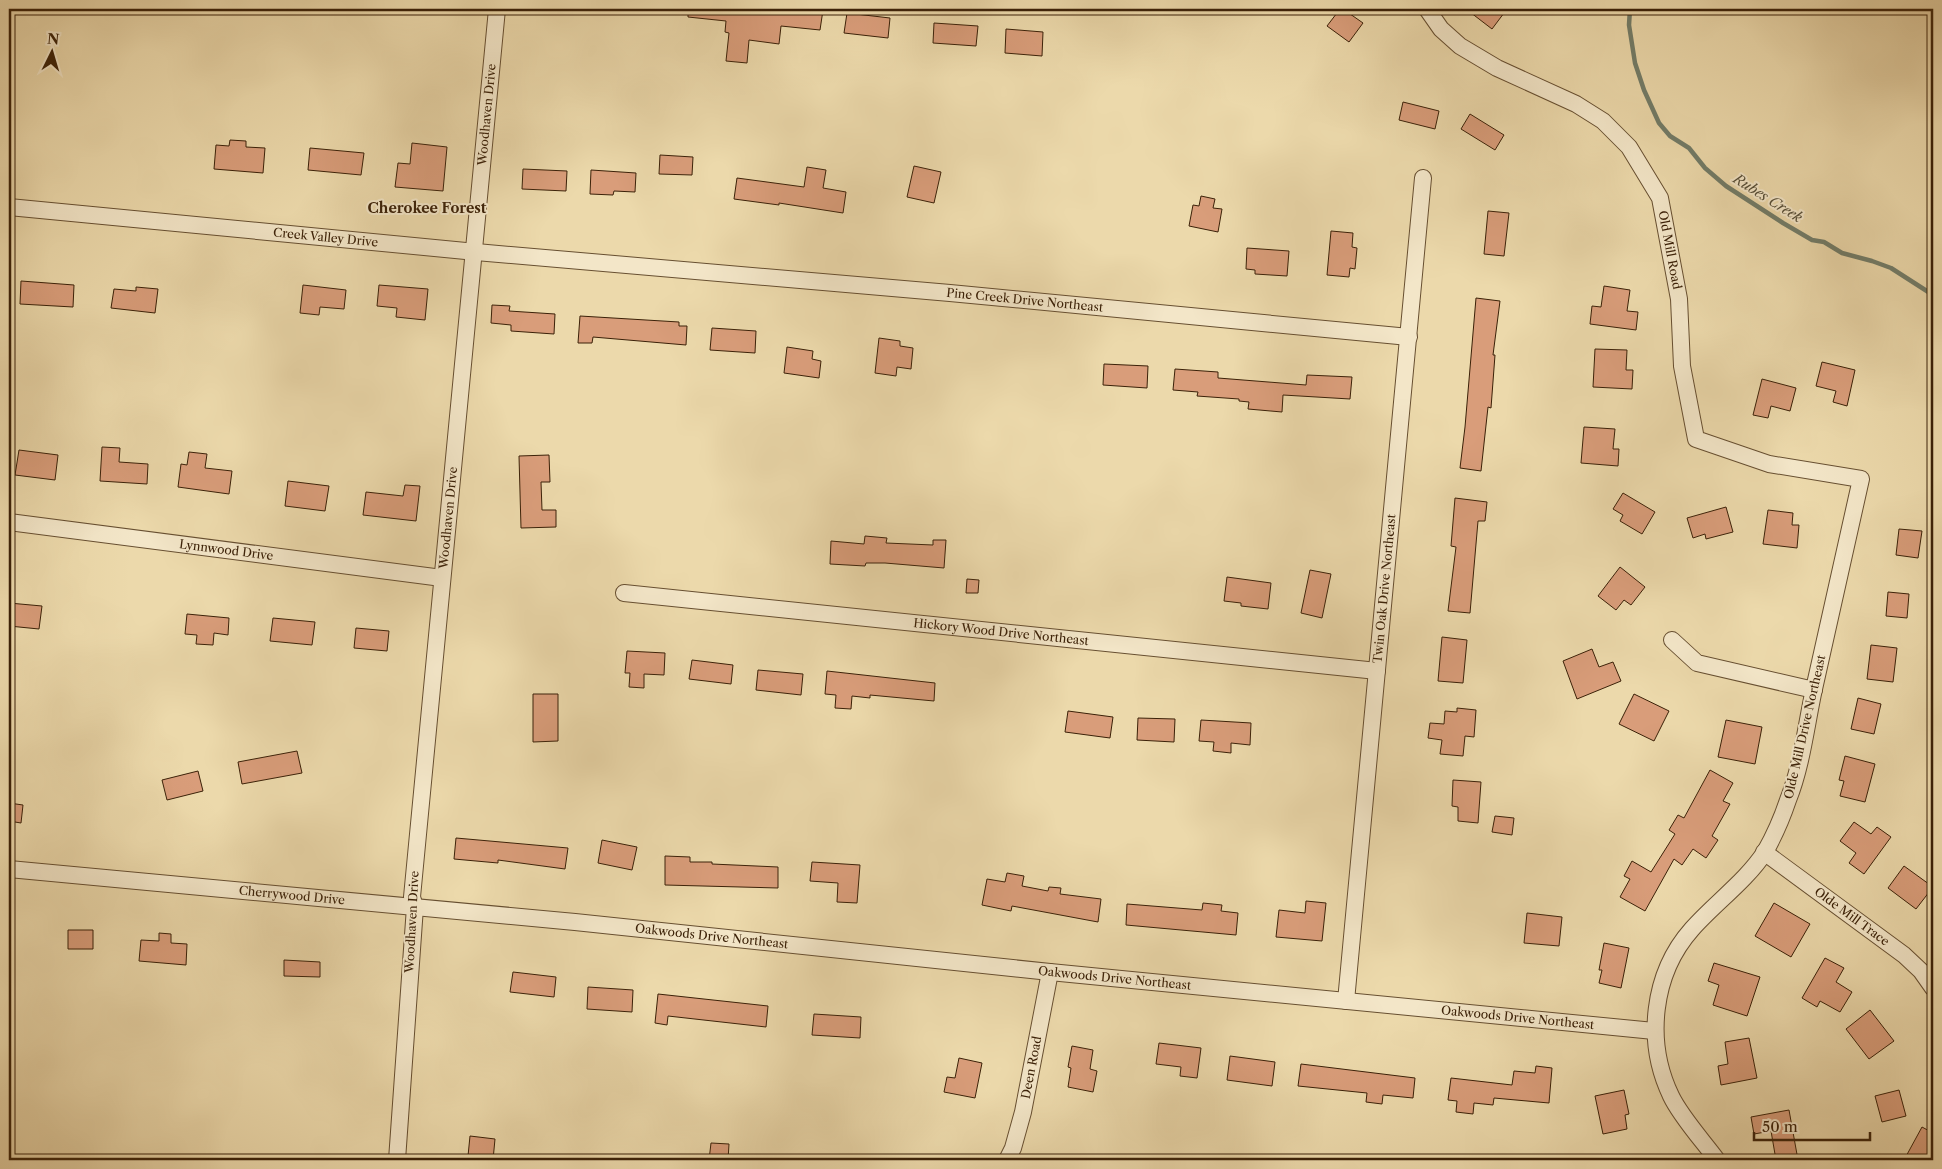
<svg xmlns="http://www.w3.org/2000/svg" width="1942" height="1169" font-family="'Libre Caslon Text',serif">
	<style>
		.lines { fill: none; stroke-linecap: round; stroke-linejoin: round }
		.stream { stroke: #737d69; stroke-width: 4.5 }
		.building { fill: #d99d7a; stroke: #3b2108 }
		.street-casing { stroke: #674f31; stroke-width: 18 }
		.street { stroke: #f3e6c8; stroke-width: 16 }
		.labels { text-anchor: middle; stroke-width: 4; stroke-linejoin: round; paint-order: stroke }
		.street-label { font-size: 12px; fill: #3b2108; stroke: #f3e6c8 }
		.water-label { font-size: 14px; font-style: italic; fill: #574f38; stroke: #f3e6c8 }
		.neighbourhood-label { font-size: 14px; font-weight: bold; fill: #3b2108; stroke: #f3e6c8 }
	</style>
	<rect width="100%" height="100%" fill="#ecd9ab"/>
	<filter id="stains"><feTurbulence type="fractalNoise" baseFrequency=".004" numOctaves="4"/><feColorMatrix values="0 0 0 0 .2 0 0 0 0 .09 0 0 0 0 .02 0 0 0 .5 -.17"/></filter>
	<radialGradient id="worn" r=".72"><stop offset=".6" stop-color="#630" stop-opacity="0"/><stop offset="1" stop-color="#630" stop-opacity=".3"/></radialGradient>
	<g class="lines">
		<!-- stream -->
		<path class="stream" d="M1630 9 1629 25 1635 63 1644 90 1659 123 1670 136 1689 148 1705 168 1726 186 1783 223 1812 240 1824 242 1842 253 1872 261 1891 268 1933 295"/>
	</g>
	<!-- building -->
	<path class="building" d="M688 9H812L823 10 820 30 781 26 779 44 749 40 747 63 726 61 729 33 725 32 726 21 688 17Z
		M1340 9H1343L1363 23 1349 42 1327 26Z
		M1466 9H1507L1492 29Z
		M847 13 890 18 888 38 844 33Z
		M934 23 978 26 976 46 933 43Z
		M1006 29 1043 32 1042 56 1005 53Z
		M1403 102 1439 111 1435 129 1399 120Z
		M1470 114 1504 135 1495 150 1461 129Z
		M230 140 246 141V147L265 148 263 173 214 169 216 145 229 146Z
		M412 143 447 147 443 191 395 187 398 163 410 164Z
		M310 148 364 153 361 175 308 170Z
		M660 155 693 157 692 175 659 174Z
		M914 166 941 172 934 203 907 197Z
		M807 167 826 170 823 188 846 192 843 213 779 203V205L734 199 737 178 804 187Z
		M523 169 567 171 566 191 522 189Z
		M591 170 636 173 635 192 614 191 613 195 590 194Z
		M1201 196 1215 199 1213 208 1222 209 1218 232 1189 226 1193 205 1199 206Z
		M1488 211 1509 213 1504 256 1484 254Z
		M1331 231 1353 233 1352 247 1357 248 1355 269 1350 268 1349 277 1327 275Z
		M1247 248 1289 251 1287 276 1255 274V270L1246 269Z
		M21 281 74 285 73 307 20 304Z
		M303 285 346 290 344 309 320 307 319 315 300 313Z
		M379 285 428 289 425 320 396 317 397 308 377 306Z
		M1604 286 1630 290 1627 311 1638 312 1636 330 1590 324 1592 306 1601 307Z
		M136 287 158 289 155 313 111 308 114 289 136 291Z
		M1476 298 1500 301 1493 355H1495L1491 408 1488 407 1481 471 1460 468 1465 427Z
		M492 305 510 306 509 311 555 314 554 334 511 331V325L491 323Z
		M580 316 679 322V326H687L686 345 593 337 592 343H578Z
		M712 328 756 331 755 353 710 350Z
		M879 338 900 341V346L913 348 911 369 897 367 896 376 875 373Z
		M787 347 813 351 812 359 821 361 819 378 784 373Z
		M1595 349 1627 350 1626 370H1633L1632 389 1593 387Z
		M1822 362 1855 370 1847 406 1833 402 1836 391 1816 386Z
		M1104 364 1148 366 1147 388 1103 385Z
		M1175 369 1218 372V378L1306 385 1307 375 1352 377 1350 399 1283 395 1282 412 1248 409 1249 402 1239 401V399L1197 396 1198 392 1173 390Z
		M1762 379 1796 388 1790 411 1771 406 1768 418 1753 415Z
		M1584 427 1615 429 1613 449H1619L1618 466 1581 463Z
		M102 447 120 448 119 462 148 464 147 484 100 481Z
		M19 450 58 455 55 480 15 475Z
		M189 452 207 454 205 468 232 471 229 494 178 487 181 464 187 465Z
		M549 455 550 482H541L542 510H556V527L521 528 519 456Z
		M288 481 329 486 325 511 285 506Z
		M405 485 420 486 416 521 363 515 366 492 403 496Z
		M1623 493 1655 512 1642 534 1620 521 1623 515 1613 509Z
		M1455 498 1487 502 1485 521H1478L1470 613 1448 611 1456 547 1451 546Z
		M1726 507 1733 532 1706 539 1705 534 1693 538 1687 518Z
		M1768 510 1793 513 1792 525H1799L1797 548 1763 544Z
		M1899 529 1922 531 1918 558 1896 555Z
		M865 536 887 538 886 543 933 545V540H946L944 568 885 563H866L865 566 830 564 831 541 864 544Z
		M1620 567 1645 587 1631 605 1624 600 1616 610 1598 596Z
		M1310 570 1331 574 1322 618 1301 613Z
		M1227 577 1271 583 1268 609 1241 606V603L1224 601Z
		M967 579 979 580 978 593H966Z
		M1888 592 1909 594 1907 618 1886 616Z
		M9 603 42 606 39 629 9 626Z
		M187 614 229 618 228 635 214 633 213 645 196 644 197 635 185 634Z
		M273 618 315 622 312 645 270 641Z
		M356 628 389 631 387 651 354 648Z
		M1442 637 1467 640 1463 683 1438 681Z
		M1871 645 1897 648 1893 682 1867 679Z
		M1592 649 1599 667 1613 662 1621 681 1577 699 1563 661Z
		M627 651 665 653 664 675 644 674V688L629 687 630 673H625Z
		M692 660 733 665 731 684 689 679Z
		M758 670 803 674 801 695 756 690Z
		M827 671 935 683 934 701 870 695V698L852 696 851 709 835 708 836 695 825 694Z
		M533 694H558V741L533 742Z
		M1634 694 1669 711 1654 741 1619 724Z
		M1858 698 1881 704 1874 734 1851 729Z
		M1457 708 1476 710 1474 737 1465 736 1463 756 1440 754 1442 740 1428 738 1430 723 1444 724 1445 711 1457 712Z
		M1068 711 1113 717 1110 738 1065 732Z
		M1138 718 1175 719 1174 742 1137 740Z
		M1201 720 1251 723 1250 745 1231 743V753L1213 751 1214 742 1199 741Z
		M1726 720 1762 727 1755 764 1718 757Z
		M297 751 302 773 242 784 238 762Z
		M1845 756 1875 764 1865 802 1840 796 1844 781 1839 780Z
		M1710 770 1733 783 1723 801 1730 804 1712 836 1718 840 1706 858 1693 849 1682 865 1674 859 1645 911 1620 897 1630 879 1624 876 1632 861 1651 872 1675 834 1669 830 1678 815 1684 818Z
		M198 771 203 791 167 800 162 780Z
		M1453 780 1481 782 1478 823 1458 821V807L1452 806Z
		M9 803 23 805 21 823 9 821Z
		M1495 816 1514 818 1512 835 1492 832Z
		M1854 822 1871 834 1877 827 1891 837 1864 874 1849 863 1856 853 1840 841Z
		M456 838 568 848 565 869 498 860V863L454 859Z
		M602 840 637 847 632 870 598 863Z
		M665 856 690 857V862H712V864L778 867V888L665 885Z
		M812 862 860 865 857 903 837 902 838 883 810 881Z
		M1904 866 1933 887 1916 909 1888 888Z
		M1007 873 1024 876 1022 886 1048 891 1049 887 1061 888 1060 894 1101 899 1098 922 1012 906 1011 911 982 905 987 879 1005 882Z
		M1306 901 1326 903 1322 941 1276 937 1279 910 1305 913Z
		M1203 903 1222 905 1221 911 1238 913 1236 935 1126 925 1127 904 1202 910Z
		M1774 903 1810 924 1791 957 1755 936Z
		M1527 913 1562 917 1559 946 1524 943Z
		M68 930H93V949H68Z
		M159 933 171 934V943L187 944 186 965 139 961 141 940 159 941Z
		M1604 943 1629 948 1621 988 1599 983 1602 970H1599Z
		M1825 958 1844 968 1836 982 1852 992 1840 1012 1820 1001 1817 1007 1802 998Z
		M284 960 320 962V977L284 976Z
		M1714 963 1760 977 1747 1016 1713 1005 1719 985 1708 981Z
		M513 972 556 977 554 997 510 992Z
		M588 987 633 990 632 1012 587 1009Z
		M658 994 768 1006 766 1027 668 1016 667 1025 655 1023Z
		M1870 1010 1894 1041 1869 1059 1846 1029Z
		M814 1014 861 1017 860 1038 812 1035Z
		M1749 1038 1757 1078 1721 1085 1718 1066 1728 1064 1725 1042Z
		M1159 1043 1201 1048 1197 1078 1180 1076 1181 1067 1156 1064Z
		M1072 1046 1093 1050 1090 1069 1097 1071 1093 1092 1068 1087 1071 1068 1068 1067Z
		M1230 1056 1275 1062 1272 1086 1227 1080Z
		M959 1058 982 1063 975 1098 944 1092 947 1077 955 1078Z
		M1301 1064 1415 1078 1413 1098 1383 1095 1382 1104 1366 1102 1367 1093 1298 1086Z
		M1536 1066 1552 1068 1549 1103 1494 1098 1493 1105 1474 1103 1473 1114 1456 1112 1457 1101 1448 1100 1451 1078 1512 1085 1514 1071 1535 1073Z
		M1624 1090 1629 1114 1625 1115 1627 1129 1603 1134 1595 1096Z
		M1899 1090 1906 1116 1882 1122 1875 1096Z
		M1789 1110 1798 1160H1776L1771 1131 1754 1134 1751 1117Z
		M1922 1127 1933 1133V1160H1904Z
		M470 1136 495 1139 493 1160H475L476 1157 468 1156Z
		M711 1143 729 1144 728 1160H709Z"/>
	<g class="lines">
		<defs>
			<g id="street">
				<path id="s1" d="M1427 9 1441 29 1460 46 1497 68 1576 104 1603 121 1629 147 1660 198 1679 299 1682 366 1696 439 1769 464 1861 479C1846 549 1829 619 1814 689 1806 726 1802 765 1788 800 1782 818 1774 836 1765 852 1746 881 1715 903 1692 929 1652 974 1645 1042 1671 1096 1681 1117 1703 1141 1717 1160"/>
				<path id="s2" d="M9 207 476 252 950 293 1409 337"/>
				<path id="s3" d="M9 522 442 578"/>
				<path id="s4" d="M624 593 1377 671"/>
				<path d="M1672 640 1697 663 1814 690"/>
				<path id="s5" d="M1764 852 1904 955 1921 971 1933 988"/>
				<path id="s6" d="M9 869 575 922 1050 972 1654 1031"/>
				<path id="s7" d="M1346 1001 1423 178"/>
				<path id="s8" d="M397 1160 415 907 412 897 497 9"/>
				<path id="s9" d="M1007 1160 1013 1148 1023 1112 1050 972"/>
			</g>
		</defs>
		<!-- street casing -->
		<use href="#street" class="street-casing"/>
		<!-- street -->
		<use href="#street" class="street"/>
	</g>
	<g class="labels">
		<!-- street labels -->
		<g class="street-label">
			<text dy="4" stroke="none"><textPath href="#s8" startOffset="1050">Woodhaven Drive</textPath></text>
			<text dy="4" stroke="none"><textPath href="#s2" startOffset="318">Creek Valley Drive</textPath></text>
			<text dy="4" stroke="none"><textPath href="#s1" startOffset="361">Old Mill Road</textPath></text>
			<text dy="4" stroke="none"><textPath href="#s2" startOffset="1020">Pine Creek Drive Northeast</textPath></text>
			<text dy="4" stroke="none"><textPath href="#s8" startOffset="645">Woodhaven Drive</textPath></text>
			<text dy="4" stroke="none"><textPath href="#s3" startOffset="219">Lynnwood Drive</textPath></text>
			<text dy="4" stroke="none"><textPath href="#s7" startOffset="414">Twin Oak Drive Northeast</textPath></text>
			<text dy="4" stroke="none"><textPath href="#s4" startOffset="379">Hickory Wood Drive Northeast</textPath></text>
			<text transform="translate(1805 727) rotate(-77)" y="4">Olde Mill Drive Northeast</text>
			<text dy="4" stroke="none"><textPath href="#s6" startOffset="284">Cherrywood Drive</textPath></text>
			<text dy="4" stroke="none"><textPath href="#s5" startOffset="109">Olde Mill Trace</textPath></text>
			<text transform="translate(412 922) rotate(-87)" y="4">Woodhaven Drive</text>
			<text dy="4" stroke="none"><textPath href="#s6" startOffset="706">Oakwoods Drive Northeast</textPath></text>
			<text dy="4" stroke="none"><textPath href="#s6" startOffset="1111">Oakwoods Drive Northeast</textPath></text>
			<text dy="4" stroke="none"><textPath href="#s6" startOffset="1516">Oakwoods Drive Northeast</textPath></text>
			<text dy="4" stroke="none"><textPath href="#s9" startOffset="96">Deen Road</textPath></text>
		</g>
		<!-- water labels -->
		<g class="water-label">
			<text transform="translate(1768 198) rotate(32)" y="5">Rubes Creek</text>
		</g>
		<!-- neighbourhood labels -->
		<g class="neighbourhood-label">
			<text x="427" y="213">Cherokee Forest</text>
		</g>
	</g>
	<!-- margin -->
	<rect width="1942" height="1169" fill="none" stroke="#ecd9ab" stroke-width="30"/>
	<rect x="10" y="10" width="1922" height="1149" fill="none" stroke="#3b2108" stroke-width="2.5"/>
	<rect x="15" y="15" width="1912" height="1139" fill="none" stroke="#3b2108"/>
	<!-- north arrow -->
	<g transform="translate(52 52) rotate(5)" stroke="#f3e6c8" stroke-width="4" paint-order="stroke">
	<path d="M0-4L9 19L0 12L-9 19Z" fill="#3b2108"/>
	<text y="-8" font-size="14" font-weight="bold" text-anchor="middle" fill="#3b2108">N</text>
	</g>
	<!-- scale -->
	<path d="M1754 1132v8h116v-8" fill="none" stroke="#3b2108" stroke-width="2.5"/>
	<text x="1762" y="1132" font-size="15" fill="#3b2108" stroke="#f3e6c8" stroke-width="4" paint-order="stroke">50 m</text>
	<rect width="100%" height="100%" filter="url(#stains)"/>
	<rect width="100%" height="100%" fill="url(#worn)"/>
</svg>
